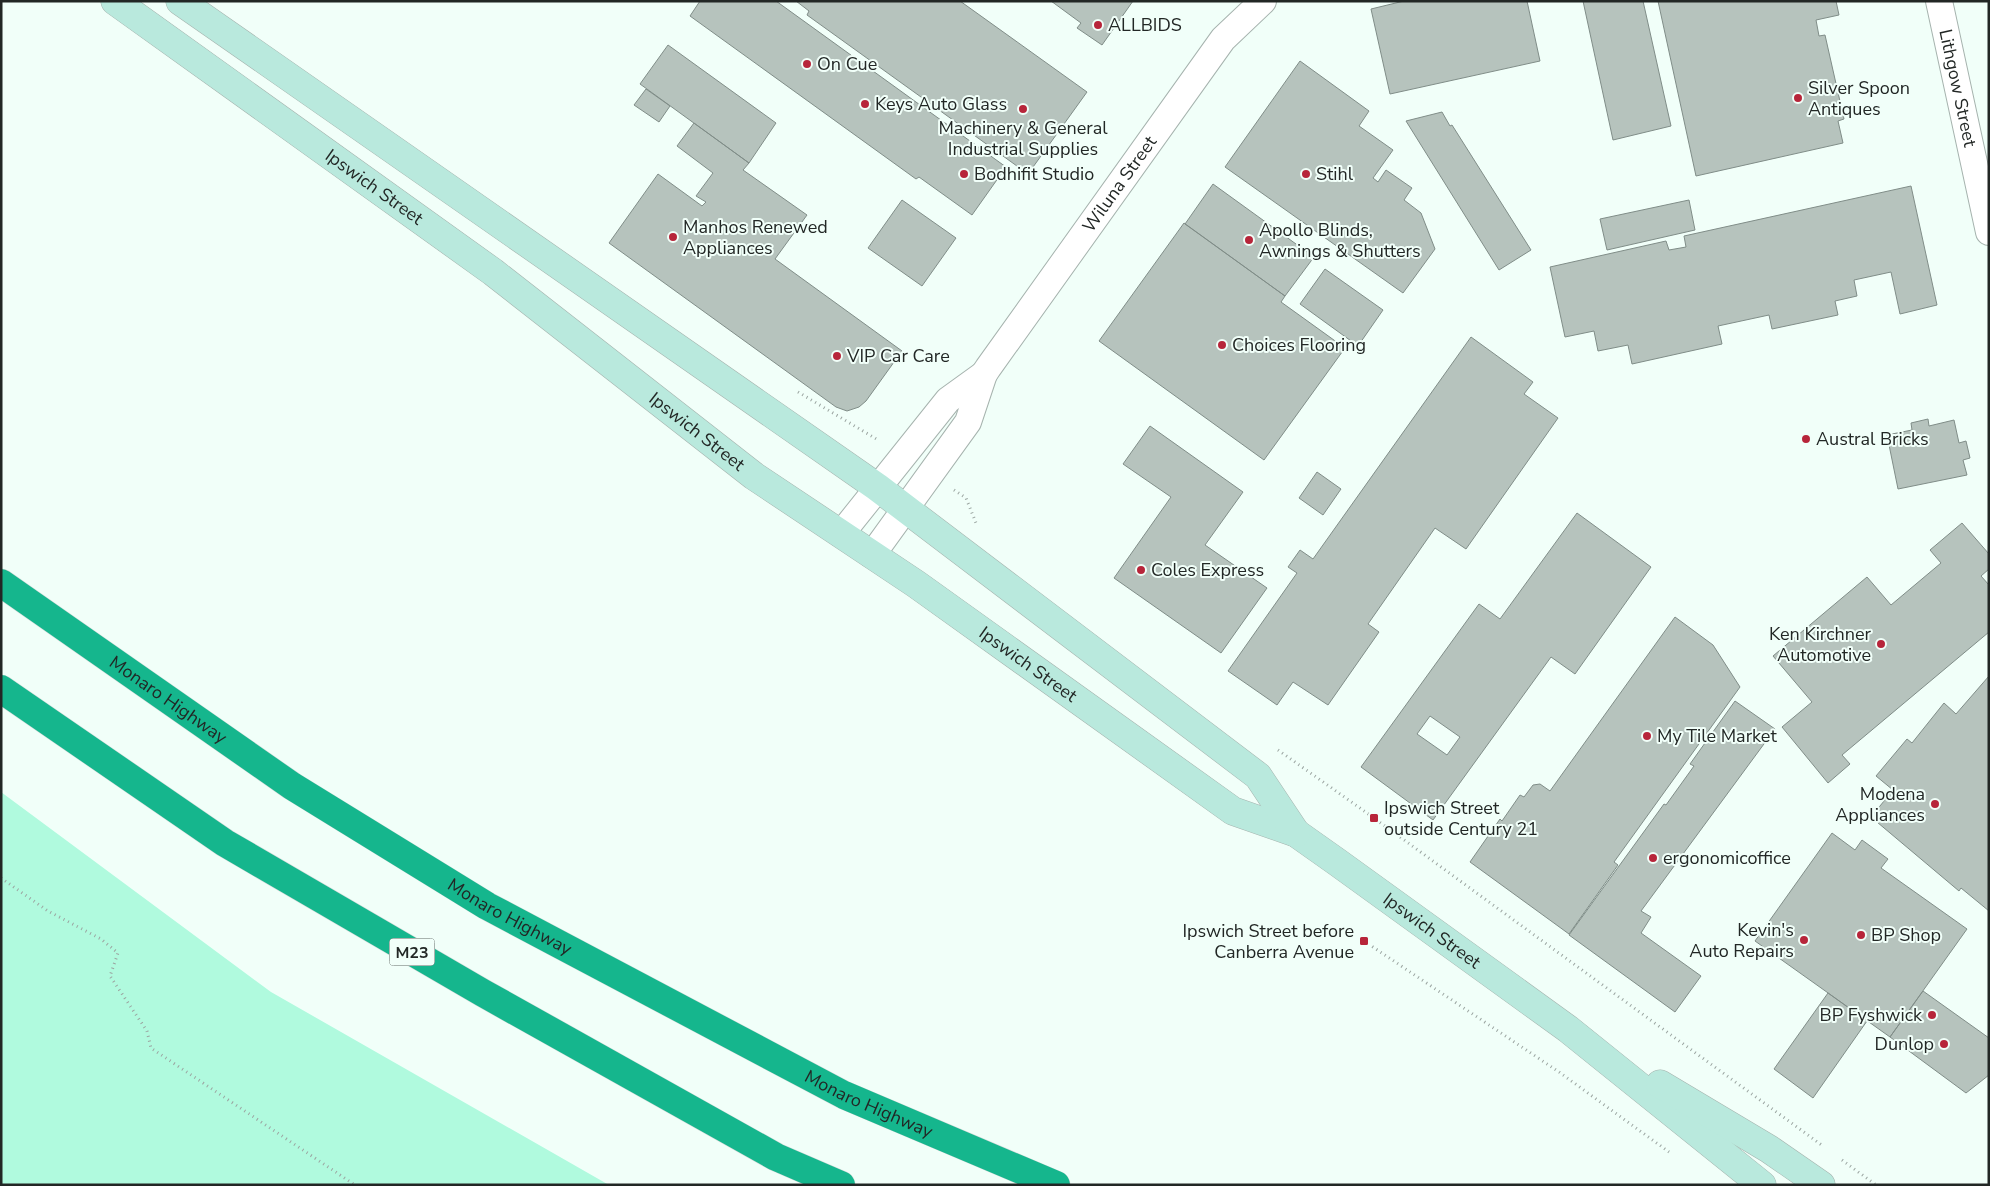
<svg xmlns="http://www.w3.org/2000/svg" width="1990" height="1186" font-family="'Nunito Sans',sans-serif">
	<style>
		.green { fill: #b0fade }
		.building { fill: #b6c3bd; stroke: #808d88; fill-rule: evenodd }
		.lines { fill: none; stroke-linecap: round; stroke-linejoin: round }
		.street-casing { stroke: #a6b3ae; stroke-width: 28 }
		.secondary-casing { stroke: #a6b3ae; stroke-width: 29 }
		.highway-casing { stroke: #dcdcdc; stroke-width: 29 }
		.path { stroke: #9ba5a1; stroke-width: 3; stroke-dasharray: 1 4; stroke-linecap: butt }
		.street { stroke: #fff; stroke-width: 26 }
		.secondary { stroke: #b9e9dd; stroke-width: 28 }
		.highway { stroke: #15b68d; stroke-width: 28 }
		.poi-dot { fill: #b7253a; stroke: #f1fff9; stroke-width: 2 }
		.labels { text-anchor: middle; stroke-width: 4; stroke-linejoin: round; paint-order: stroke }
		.shield { fill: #f1fff9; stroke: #606865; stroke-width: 1 }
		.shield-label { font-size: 16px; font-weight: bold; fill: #222725 }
		.poi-label { font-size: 18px; fill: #222725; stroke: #f1fff9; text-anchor: start }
		.street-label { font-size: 18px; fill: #222725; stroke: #f1fff9 }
	</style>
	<rect width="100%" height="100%" fill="#f1fff9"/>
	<!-- green -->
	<path class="green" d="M1 792 271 992 609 1185H1Z"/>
	<!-- building -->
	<path class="building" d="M700 1H776L1006 167 972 215 919 177 916 179 690 16Z
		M796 1H960L1087 92 1028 174 807 15 809 11Z
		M1051 1H1133L1102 45 1077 28 1081 23Z
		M1404 1H1527L1540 61 1390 94 1371 9Z
		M1583 1H1643L1671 126 1613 140Z
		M1658 1H1836L1839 15 1816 20 1819 36 1825 35 1844 119 1838 121 1843 143 1696 176Z
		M668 45 776 123 749 163 640 84Z
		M1300 61 1369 111 1359 126 1393 150 1373 178 1378 182 1386 170 1412 188 1404 200 1421 213 1435 249 1403 293 1225 167Z
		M646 89 670 106 659 122 634 105Z
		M1442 112 1450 126 1452 125 1531 250 1499 270 1406 121Z
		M694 123 749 163 743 170 807 215 775 259 902 351 866 401 859 407 847 411 836 407 609 243 658 174 702 206 706 202 696 196 713 173 677 146Z
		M1213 184 1314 257 1285 296 1185 224Z
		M1911 186 1937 305 1900 314 1891 272 1854 280 1857 296 1835 301 1838 315 1772 329 1769 315 1718 326 1722 344 1632 364 1628 345 1598 351 1594 331 1565 337 1550 267 1666 241 1669 250 1686 247 1684 236Z
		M902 200 956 238 922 286 868 248Z
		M1689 200 1695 230 1607 250 1600 219Z
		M1184 223 1285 296 1281 302 1345 348 1264 460 1099 341Z
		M1325 269 1383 310 1358 346 1300 304Z
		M1471 337 1533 382 1524 394 1558 418 1466 549 1435 528 1368 624 1379 632 1328 705 1293 682 1277 705 1228 671 1297 573 1288 567 1300 550 1313 559Z
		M1928 419 1929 426 1954 420 1959 443 1966 441 1970 458 1963 460 1967 475 1898 489 1887 435 1912 430 1911 423Z
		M1150 426 1243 492 1205 545 1267 588 1221 653 1114 578 1171 497 1123 464Z
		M1317 472 1341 489 1323 515 1299 498Z
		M1577 513 1651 567 1575 674 1551 657 1433 820 1361 767 1479 604 1500 619ZM1430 716 1460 737 1447 755 1417 734Z
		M1962 523 1989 554V569L1981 576 1989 585V632L1842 755 1850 764 1828 783 1782 727 1812 702 1773 656 1867 577 1891 605 1941 563 1930 550Z
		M1675 617 1713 645 1740 687 1614 862 1618 865 1569 934 1470 862 1500 819 1502 821 1520 795 1524 797 1533 785 1540 784 1550 791Z
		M1989 676V911L1961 888 1959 891 1871 817 1893 790 1876 776 1907 739 1912 743 1944 703 1956 714Z
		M1735 701 1775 729 1641 911 1651 917 1641 933 1701 976 1675 1012 1569 935 1664 804 1666 805 1694 766 1690 764Z
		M1832 833 1855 850 1862 840 1888 859 1881 868 1967 929 1890 1037 1755 941Z
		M1923 991 1989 1038V1075L1966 1093 1890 1037Z
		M1828 993 1867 1021 1813 1098 1774 1069Z"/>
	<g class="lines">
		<defs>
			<g id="street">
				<path id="s1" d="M1939 1 1989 232"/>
				<path d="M841 534 948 400 984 374"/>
				<path id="s2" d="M872 555 968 422 984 374 988 368 1223 39 1263 1"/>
			</g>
			<g id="secondary">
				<path id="s3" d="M115 1 493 272 754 476 916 584 1233 811 1296 833 1337 862 1568 1029 1762 1185"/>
				<path d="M180 1 877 487 1258 776 1296 833"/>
				<path d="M1660 1084 1769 1149 1821 1185"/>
			</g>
			<g id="highway">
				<path id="s4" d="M1 583 292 786 487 906 844 1095 1056 1185"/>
				<path d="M1 689 225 843 483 993 776 1157 841 1185"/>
			</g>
		</defs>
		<!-- street casing -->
		<use href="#street" class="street-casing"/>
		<!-- secondary casing -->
		<use href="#secondary" class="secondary-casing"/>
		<!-- highway casing -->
		<use href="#highway" class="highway-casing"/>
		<!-- path -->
		<path class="path" d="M798 392 878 440
			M954 490 966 498 976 523
			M1278 750 1374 818 1823 1146
			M1 878 48 911 101 939 118 953 110 976 147 1031 151 1048 355 1185
			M1364 941 1559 1072 1669 1152
			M1842 1160 1876 1185"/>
		<!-- street -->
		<use href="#street" class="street"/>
		<!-- secondary -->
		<use href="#secondary" class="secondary"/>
		<!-- highway -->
		<use href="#highway" class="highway"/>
	</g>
	<!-- markers -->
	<g class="poi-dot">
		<circle cx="1098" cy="25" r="5"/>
		<circle cx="807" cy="64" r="5"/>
		<circle cx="1798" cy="98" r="5"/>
		<circle cx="865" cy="104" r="5"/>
		<circle cx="1023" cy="109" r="5"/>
		<circle cx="964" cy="174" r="5"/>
		<circle cx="1306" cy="174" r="5"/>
		<circle cx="673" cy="237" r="5"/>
		<circle cx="1249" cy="240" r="5"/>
		<circle cx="1222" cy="345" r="5"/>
		<circle cx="837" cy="356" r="5"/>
		<circle cx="1806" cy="439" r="5"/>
		<circle cx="1141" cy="570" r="5"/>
		<circle cx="1881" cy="644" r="5"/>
		<circle cx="1647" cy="736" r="5"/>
		<circle cx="1935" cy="804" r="5"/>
		<rect x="1369" y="813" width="10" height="10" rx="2.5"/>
		<circle cx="1653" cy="858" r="5"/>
		<circle cx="1861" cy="935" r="5"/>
		<circle cx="1804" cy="940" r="5"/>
		<rect x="1359" y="936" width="10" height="10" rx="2.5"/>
		<circle cx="1932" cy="1015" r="5"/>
		<circle cx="1944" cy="1044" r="5"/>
	</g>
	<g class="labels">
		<!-- shield labels -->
		<rect class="shield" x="389.5" y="938.5" width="45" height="27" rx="4"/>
		<g class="shield-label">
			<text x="412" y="958">M23</text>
		</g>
		<!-- poi labels -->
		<g class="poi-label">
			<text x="1108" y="31">ALLBIDS</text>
			<text x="817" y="70">On Cue</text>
			<text x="1808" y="94">Silver Spoon<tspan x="1808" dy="21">Antiques</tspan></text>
			<text x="875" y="110">Keys Auto Glass</text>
			<text x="1023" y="134" text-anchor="middle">Machinery &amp; General<tspan x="1023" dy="21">Industrial Supplies</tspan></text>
			<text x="974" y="180">Bodhifit Studio</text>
			<text x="1316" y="180">Stihl</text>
			<text x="683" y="233">Manhos Renewed<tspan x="683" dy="21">Appliances</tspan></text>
			<text x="1259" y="236">Apollo Blinds,<tspan x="1259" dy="21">Awnings &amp; Shutters</tspan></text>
			<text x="1232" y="351">Choices Flooring</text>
			<text x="847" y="362">VIP Car Care</text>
			<text x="1816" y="445">Austral Bricks</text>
			<text x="1151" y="576">Coles Express</text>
			<text x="1871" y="640" text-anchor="end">Ken Kirchner<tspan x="1871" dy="21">Automotive</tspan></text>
			<text x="1657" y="742">My Tile Market</text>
			<text x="1925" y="800" text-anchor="end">Modena<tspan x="1925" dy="21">Appliances</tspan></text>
			<text x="1384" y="814">Ipswich Street<tspan x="1384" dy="21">outside Century 21</tspan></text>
			<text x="1663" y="864">ergonomicoffice</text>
			<text x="1794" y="936" text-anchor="end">Kevin's<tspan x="1794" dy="21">Auto Repairs</tspan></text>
			<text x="1354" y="937" text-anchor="end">Ipswich Street before<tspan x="1354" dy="21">Canberra Avenue</tspan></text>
			<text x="1871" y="941">BP Shop</text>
			<text x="1922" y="1021" text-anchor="end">BP Fyshwick</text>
			<text x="1934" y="1050" text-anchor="end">Dunlop</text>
		</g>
		<!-- street labels -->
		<g class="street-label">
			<text dy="6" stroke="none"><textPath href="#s1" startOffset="89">Lithgow Street</textPath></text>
			<text dy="6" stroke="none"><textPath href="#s2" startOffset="448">Wiluna Street</textPath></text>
			<text dy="6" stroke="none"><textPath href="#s3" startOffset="319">Ipswich Street</textPath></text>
			<text dy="6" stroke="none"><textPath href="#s3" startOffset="724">Ipswich Street</textPath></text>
			<text dy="6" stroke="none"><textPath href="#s3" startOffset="1129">Ipswich Street</textPath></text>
			<text dy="6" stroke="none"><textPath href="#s4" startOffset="204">Monaro Highway</textPath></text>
			<text dy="6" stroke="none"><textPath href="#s4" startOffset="609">Monaro Highway</textPath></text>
			<text dy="6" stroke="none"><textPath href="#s3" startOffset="1615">Ipswich Street</textPath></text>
			<text dy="6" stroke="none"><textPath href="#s4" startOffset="1014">Monaro Highway</textPath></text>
		</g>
	</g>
	<!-- border -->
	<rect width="1990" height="1186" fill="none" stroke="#222725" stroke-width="5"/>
</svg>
